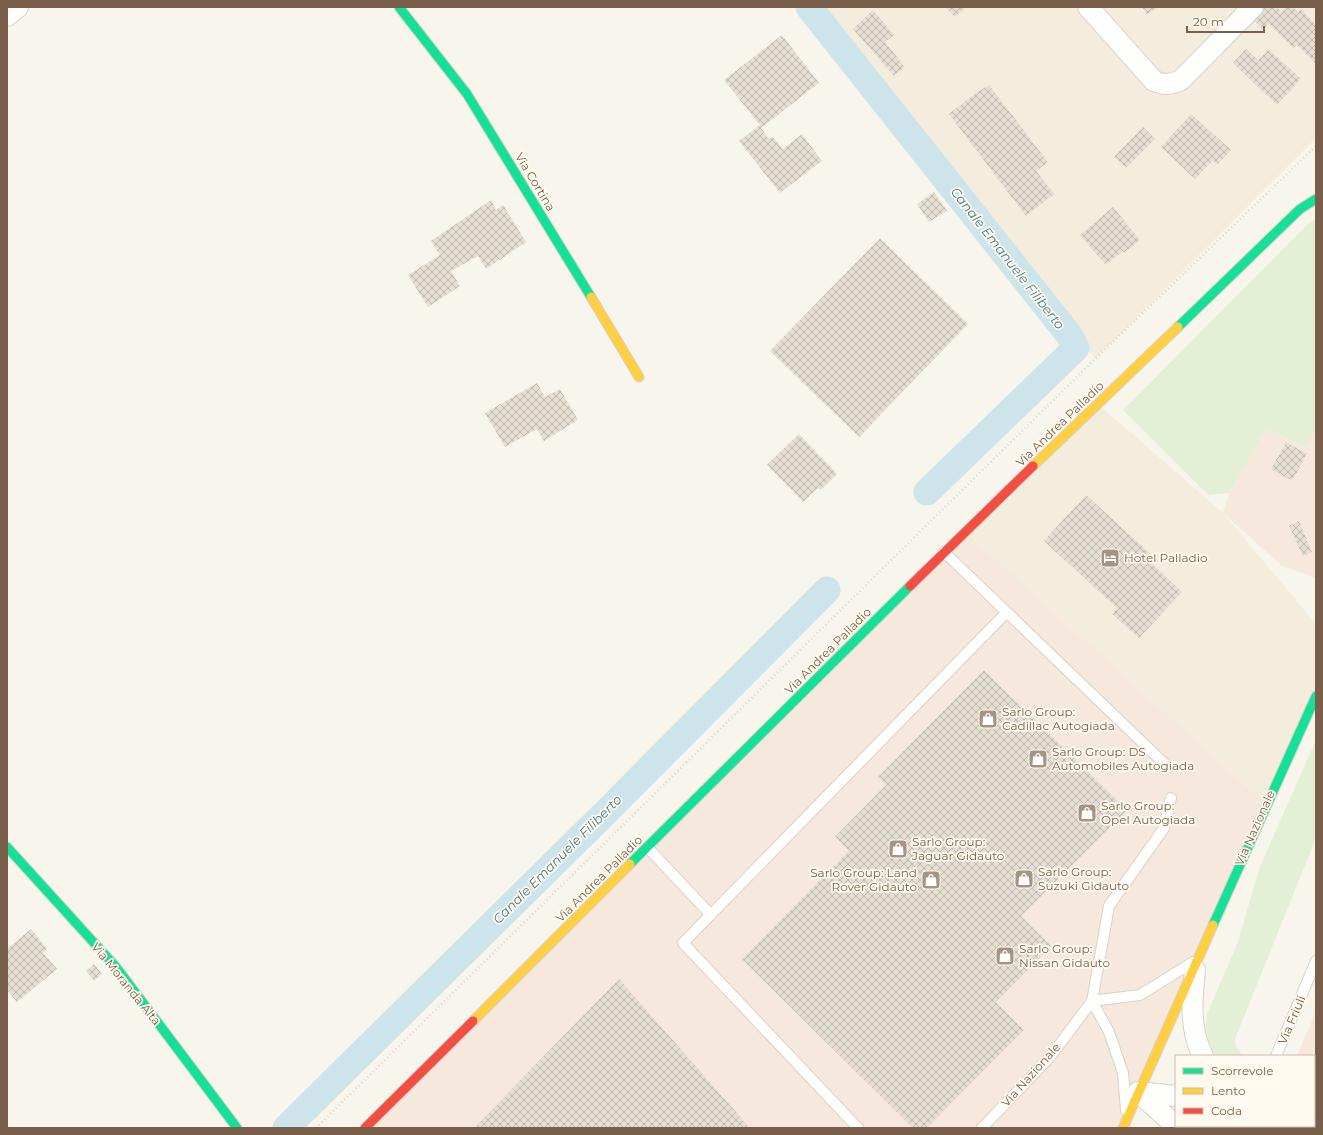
<svg xmlns="http://www.w3.org/2000/svg" width="1323" height="1135" font-family="Montserrat,sans-serif">
	<style>
		.residential { fill: #f4ecdc }
		.commercial { fill: #f6e8dd }
		.green { fill: #e3f0d6 }
		.lines { fill: none; stroke-linecap: round; stroke-linejoin: round }
		.canal { stroke: #cde4ea; stroke-width: 27 }
		.building { fill: url(#building-cross-hatch) }
		.lane-casing { stroke: #d7d2ca; stroke-width: 12 }
		.street-casing { stroke: #d7d2ca; stroke-width: 22 }
		.fast-casing { stroke: #d8d2ca; stroke-width: 11 }
		.slow-casing { stroke: #d8d2ca; stroke-width: 11 }
		.jam-casing { stroke: #d8d2ca; stroke-width: 11 }
		.path { stroke: #dbd5ce; stroke-width: 2.5; stroke-dasharray: 1 3; stroke-linecap: butt }
		.lane { stroke: #fefefc; stroke-width: 10 }
		.street { stroke: #fefefc; stroke-width: 20 }
		.fast { stroke: #16e098; stroke-width: 9 }
		.slow { stroke: #ffcf43; stroke-width: 9 }
		.jam { stroke: #f24e42; stroke-width: 9 }
		.labels { text-anchor: middle; stroke-width: 3.5; stroke-linejoin: round; paint-order: stroke }
		.street-label { font-size: 12px; fill: #795f4a; stroke: #fffaef }
		.poi-label { font-size: 12px; fill: #795f4a; stroke: #fffaef; text-anchor: start }
		.water-label { font-size: 13px; font-style: italic; fill: #417a8d; stroke: #fffaef }
	</style>
	<defs>
		<pattern id="building-cross-hatch" width="8" height="8" patternUnits="userSpaceOnUse"><rect width="8" height="8" fill="#e5ded3"/><path d="M0 0l8 8M0 8l8-8" fill="none" stroke="#beb7ad"/></pattern>
	</defs>
	<rect width="100%" height="100%" fill="#f8f5ec"/>
	<!-- residential -->
	<path class="residential" d="M818 7H1316V138L1095 359Z
		M1098 404 1223 513 1316 624V696L1266 804 965 532Z"/>
	<!-- commercial -->
	<path class="commercial" d="M1267 429 1305 448 1316 429V578L1282 566 1223 513 1229 493Z
		M965 532 1266 804 1123 1128H365Z
		M1316 1011V1128H1279V1126H1314V1056H1297Z"/>
	<!-- green -->
	<path class="green" d="M1316 218V429L1306 448 1267 429 1229 493 1208 495 1123 410 1307 225Z
		M1316 740V838L1235 1039 1236 1047 1243 1056H1216L1205 1034 1207 1014 1238 942 1259 869Z"/>
	<g class="lines">
		<!-- canal -->
		<path class="canal" d="M809 7 1070 336 1076 348 927 492
			M286 1128 606 812 827 590"/>
	</g>
	<!-- building -->
	<path class="building" d="M945 7H966L955 17Z
		M1142 7H1158L1147 15Z
		M1261 7H1277L1281 12 1286 7H1294L1298 12 1301 9 1316 25V64L1297 45 1293 48 1269 24 1263 30 1251 17Z
		M873 10 894 35 885 42 905 67 894 76 853 29Z
		M782 35 819 83 761 128 769 139 773 137 783 149 802 134 822 161 780 193 739 141 760 125 724 80Z
		M1246 49 1258 60 1268 49 1301 79 1277 105 1233 63Z
		M989 85 1048 162 1036 171 1054 194 1026 216 949 114 976 93Z
		M1191 114 1231 150 1217 165 1213 160 1195 179 1161 147Z
		M1143 127 1155 139 1126 168 1114 157Z
		M934 192 947 211 929 222 917 204Z
		M491 200 496 210 503 205 526 242 486 269 478 256 451 271 460 286 428 307 408 275 440 255 431 241Z
		M1113 207 1140 240 1125 253 1123 251 1106 265 1080 235Z
		M880 238 968 324 859 437 770 351Z
		M537 383 545 397 560 389 578 420 544 441 537 429 505 447 485 413Z
		M799 434 837 474 821 490 818 488 803 502 767 465Z
		M1286 442 1307 454 1292 481 1271 469Z
		M1086 495 1153 556 1149 561 1182 592 1139 638 1112 614 1117 608 1044 541Z
		M1299 521 1312 552 1303 556 1289 526Z
		M984 670 1127 810 1021 916 1051 946 996 1002 1024 1030 927 1128H913L742 959 849 851 835 837 886 785 878 777Z
		M31 929 47 949 43 953 57 969 17 1002 7 990V949Z
		M94 964 102 974 94 981 86 971Z
		M619 979 750 1128H474Z"/>
	<g class="lines">
		<defs>
			<path id="lane" d="M944 552 1166 765
				M648 848 710 914
				M1092 1001 1109 1032 1123 1073 1126 1110
				M1092 1001 1140 995 1193 962
				M1276 1056 1316 961
				M858 1128 683 943 1006 613
				M982 1128 1050 1057 1092 1001 1109 906 1164 828 1171 798"/>
			<path id="street" d="M1088 7 1154 81C1164 85 1171 85 1181 80L1253 7
				M7 16 18 7
				M1195 970C1192 999 1189 1030 1203 1056
				M1138 1092 1176 1126
				M1138 1092 1176 1096
				M1250 1126 1251 1128"/>
			<path id="fast" d="M399 7 467 94 591 297
				M1178 327 1300 209 1316 199
				M7 847 116 967 237 1128
				M630 864 910 586
				M1213 925 1316 696"/>
			<path id="slow" d="M591 297 639 377
				M1033 466 1178 327
				M473 1021 630 864
				M1123 1128 1213 925"/>
			<path id="jam" d="M910 586 1033 466
				M365 1128 473 1021"/>
		</defs>
		<!-- lane casing -->
		<use href="#lane" class="lane-casing"/>
		<!-- street casing -->
		<use href="#street" class="street-casing"/>
		<!-- fast casing -->
		<use href="#fast" class="fast-casing"/>
		<!-- slow casing -->
		<use href="#slow" class="slow-casing"/>
		<!-- jam casing -->
		<use href="#jam" class="jam-casing"/>
		<!-- path -->
		<path class="path" d="M316 1128 1095 359 1316 146"/>
		<!-- lane -->
		<use href="#lane" class="lane"/>
		<!-- street -->
		<use href="#street" class="street"/>
		<!-- fast -->
		<use href="#fast" class="fast"/>
		<!-- slow -->
		<use href="#slow" class="slow"/>
		<!-- jam -->
		<use href="#jam" class="jam"/>
	</g>
	<!-- icons -->
	<defs>
		<symbol id="hotel-square" viewBox="-11 -11 22 22"><rect x="-9" y="-9" width="18" height="18" rx="4" fill="#a59483" stroke="#fffaef"/><path d="M-6-4.5h1.5V1H6V5H4.5V3h-9V5H-6ZM-4 0a1.8 1.8 0 1 1 3.6 0ZM.5 0V-2.5h3Q6-2.5 6 0Z" fill="#fff"/></symbol>
		<symbol id="shop-square" viewBox="-11 -11 22 22"><rect x="-9" y="-9" width="18" height="18" rx="4" fill="#a59483" stroke="#fffaef"/><path d="M-5-2.5h2.3a2.7 3.5 0 0 1 5.4 0H5L5.5 6h-11ZM-1.5-2.5h3a1.5 2.3 0 0 0-3 0Z" fill="#fff"/></symbol>
	</defs>
	<g fill-rule="evenodd">
		<use href="#hotel-square" x="1099" y="547" width="22" height="22"/>
		<use href="#shop-square" x="977" y="708" width="22" height="22"/>
		<use href="#shop-square" x="1027" y="748" width="22" height="22"/>
		<use href="#shop-square" x="1076" y="802" width="22" height="22"/>
		<use href="#shop-square" x="887" y="838" width="22" height="22"/>
		<use href="#shop-square" x="1013" y="868" width="22" height="22"/>
		<use href="#shop-square" x="920" y="869" width="22" height="22"/>
		<use href="#shop-square" x="994" y="945" width="22" height="22"/>
	</g>
	<g class="labels">
		<!-- street labels -->
		<g class="street-label">
			<text transform="translate(535 182) rotate(59)" y="4">Via Cortina</text>
			<text transform="translate(1060 424) rotate(-44)" y="4">Via Andrea Palladio</text>
			<text transform="translate(828 651) rotate(-45)" y="4">Via Andrea Palladio</text>
			<text transform="translate(1255 828) rotate(-66)" y="4">Via Nazionale</text>
			<text transform="translate(599 879) rotate(-45)" y="4">Via Andrea Palladio</text>
			<text transform="translate(126 984) rotate(51)" y="4">Via Moranda Alta</text>
			<text transform="translate(1292 1020) rotate(-67)" y="4">Via Friuli</text>
			<text transform="translate(1031 1075) rotate(-48)" y="4">Via Nazionale</text>
		</g>
		<!-- poi labels -->
		<g class="poi-label">
			<text x="1124" y="562">Hotel Palladio</text>
			<text x="1002" y="716">Sarlo Group:<tspan x="1002" dy="14">Cadillac Autogiada</tspan></text>
			<text x="1052" y="756">Sarlo Group: DS<tspan x="1052" dy="14">Automobiles Autogiada</tspan></text>
			<text x="1101" y="810">Sarlo Group:<tspan x="1101" dy="14">Opel Autogiada</tspan></text>
			<text x="912" y="846">Sarlo Group:<tspan x="912" dy="14">Jaguar Gidauto</tspan></text>
			<text x="1038" y="876">Sarlo Group:<tspan x="1038" dy="14">Suzuki Gidauto</tspan></text>
			<text x="917" y="877" text-anchor="end">Sarlo Group: Land<tspan x="917" dy="14">Rover Gidauto</tspan></text>
			<text x="1019" y="953">Sarlo Group:<tspan x="1019" dy="14">Nissan Gidauto</tspan></text>
		</g>
		<!-- water labels -->
		<g class="water-label">
			<text transform="translate(1008 258) rotate(52)" y="5">Canale Emanuele Filiberto</text>
			<text transform="translate(557 859) rotate(-45)" y="5">Canale Emanuele Filiberto</text>
		</g>
	</g>
	<!-- border -->
	<rect width="1323" height="1135" fill="none" stroke="#795f4a" stroke-width="16"/>
	<!-- legend -->
	<rect x="1175" y="1055" width="140" height="72" fill="#fffaef" stroke="#c9bcad"/>
	<rect x="1183" y="1068" width="20" height="6" fill="#16e098" stroke="#c9bcad"/>
	<text x="1211" y="1075" font-size="12" fill="#795f4a">Scorrevole</text>
	<rect x="1183" y="1088" width="20" height="6" fill="#ffcf43" stroke="#c9bcad"/>
	<text x="1211" y="1095" font-size="12" fill="#795f4a">Lento</text>
	<rect x="1183" y="1108" width="20" height="6" fill="#f24e42" stroke="#c9bcad"/>
	<text x="1211" y="1115" font-size="12" fill="#795f4a">Coda</text>
	<!-- scale -->
	<path d="M1187 26v6h77v-6" fill="none" stroke="#795f4a" stroke-width="2"/>
	<text x="1193" y="26" font-size="12" fill="#795f4a" stroke="#fffaef" stroke-width="3" paint-order="stroke">20 m</text>
</svg>
